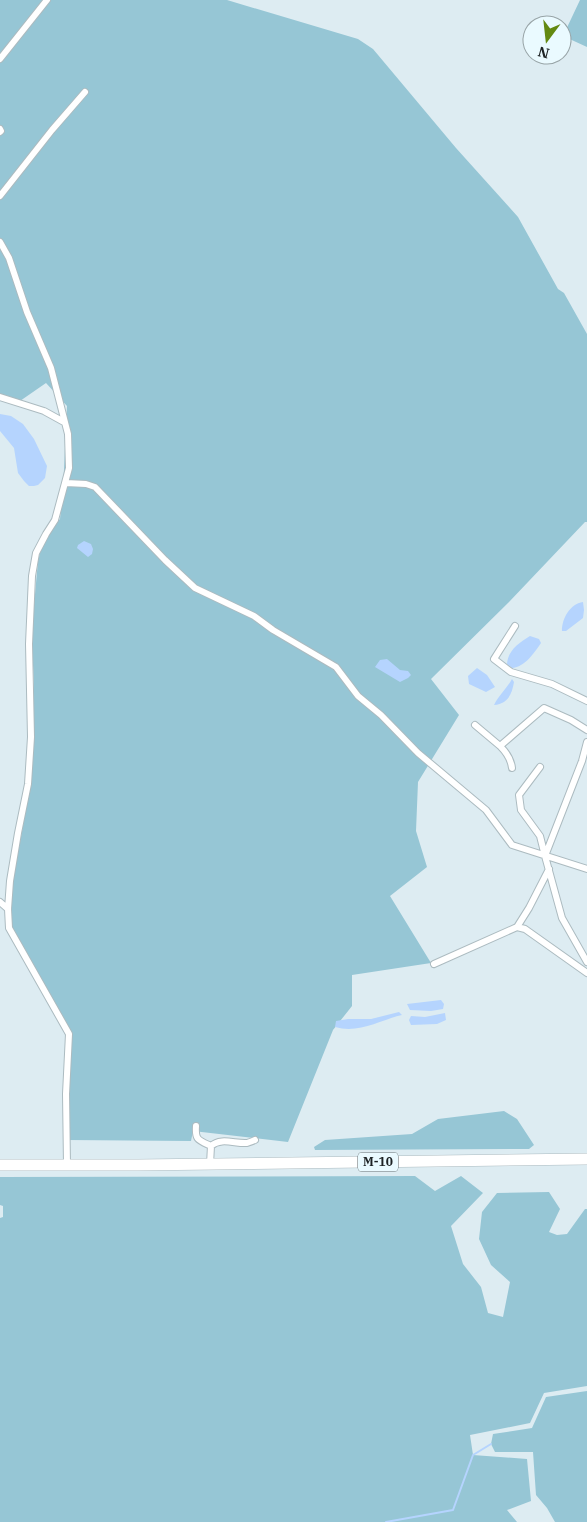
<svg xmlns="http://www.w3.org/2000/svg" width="587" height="1522" font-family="'IBM Plex Serif',serif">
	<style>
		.green { fill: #96c6d5 }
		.water { fill: #b5d4fe }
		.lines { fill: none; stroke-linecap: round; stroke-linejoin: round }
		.stream { stroke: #b5d4fe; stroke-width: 2 }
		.minor-casing { stroke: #acbbc0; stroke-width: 8 }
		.trunk-casing { stroke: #acbbc0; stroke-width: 12 }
		.minor { stroke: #fff; stroke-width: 6 }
		.trunk { stroke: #fff; stroke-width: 11 }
		.labels { text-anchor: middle; stroke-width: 4; stroke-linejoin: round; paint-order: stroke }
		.shield { fill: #eafaff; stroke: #5a6366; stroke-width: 1 }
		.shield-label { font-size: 12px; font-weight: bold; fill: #1d2224 }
	</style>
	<rect width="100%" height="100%" fill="#ddecf2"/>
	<!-- green -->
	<path class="green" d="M0 0H227L358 39 373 49 456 148 518 217 558 289 564 293 587 334V522H585L509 602 431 679 459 715 418 782 416 831 427 867 390 896 431 963 352 975V1006L333 1030 288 1142 193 1131 191 1141 67 1140 70 1029 5 923 25 815 32 769 34 683 32 647 34 605 38 561 41 549 51 529 60 519 63 490 67 406 46 383 20 401 0 396Z
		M580 0H587V47L563 36Z
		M504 1111 517 1119 534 1145 529 1149 315 1150 314 1147 325 1140 412 1134 438 1119Z
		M415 1176 435 1191 461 1176 483 1193 451 1226 463 1264 481 1287 488 1313 503 1317 510 1282 491 1265 479 1239 482 1212 497 1193 549 1192 560 1209 549 1232 557 1235 567 1234 585 1209H587V1386L544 1393 530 1423 470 1435 473 1455 527 1459 531 1501 507 1510 517 1522H0V1218L3 1217V1206L0 1205V1177Z
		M587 1391V1522H555L547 1508 536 1495 533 1452H495L491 1444 493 1434 532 1428 546 1397Z"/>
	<!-- water -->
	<path class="water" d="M0 414 11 416 23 424 34 439 47 466 45 478 38 485 34 486H29L24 481 18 473 14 448 0 431Z
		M84 541 91 544 93 549 92 554 88 557 77 548 78 545Z
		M583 602 584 610 583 618 566 631H562C562 618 570 604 583 602Z
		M530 636 539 639 541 643C534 653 525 667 512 668L507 664C508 650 519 643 530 636Z
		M387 659 400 670 408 671 411 675 408 678 400 682 375 667 380 660Z
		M477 668 487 675 495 687 486 692 469 684 468 676Z
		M512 679 514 682C512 694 508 704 494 705 499 695 507 688 512 679Z
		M441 1000 444 1004 443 1009 431 1011 410 1010 407 1004Z
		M399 1012 402 1015C380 1020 359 1034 335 1027L336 1021 348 1019H371Z
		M445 1013 446 1020 437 1024 411 1025 409 1020 411 1016 425 1017Z"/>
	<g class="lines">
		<!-- stream -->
		<path class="stream" d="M386 1522 453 1510 473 1455 491 1444"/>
		<defs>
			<path id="minor" d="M0 59 47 0
				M0 129 1 131 0 132
				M0 196 52 130 85 92
				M0 242 9 258 27 312 51 368 68 434 69 468 55 520 46 534 36 553 32 576 29 644 31 737 28 784 18 833 10 881 8 909 9 928 69 1034 66 1094 67 1165
				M0 397 44 411 64 422
				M66 483 86 484 95 487 165 560 195 588 254 616 273 630 336 667 358 696 381 715 418 753 486 810 512 845 587 869
				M515 626 494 659 511 672 552 684 587 701
				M475 725 500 746 544 708 571 720 587 730
				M587 742 582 761 545 856 562 918 587 962
				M500 746C507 753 511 759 512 768
				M540 767 519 795 521 810 540 836 545 856
				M0 902 8 909
				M517 927 529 908 549 869
				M434 964 517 927 525 929 587 973
				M196 1126C195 1140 198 1140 211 1146L210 1164
				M211 1146C221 1137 235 1144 247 1143 250 1142 253 1141 255 1140"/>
			<path id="trunk" d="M0 1165H138L587 1159"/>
		</defs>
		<!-- minor casing -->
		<use href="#minor" class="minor-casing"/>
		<!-- trunk casing -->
		<use href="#trunk" class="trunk-casing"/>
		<!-- minor -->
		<use href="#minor" class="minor"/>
		<!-- trunk -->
		<use href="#trunk" class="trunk"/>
	</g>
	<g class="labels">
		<!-- shield labels -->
		<rect class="shield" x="358" y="1152.5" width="40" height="19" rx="4"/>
		<g class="shield-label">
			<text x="378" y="1166">М-10</text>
		</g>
	</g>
	<!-- north arrow -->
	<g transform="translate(547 40) rotate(195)"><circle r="24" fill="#eafaff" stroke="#98a4a7"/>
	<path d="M0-4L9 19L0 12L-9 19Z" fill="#638911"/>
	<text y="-8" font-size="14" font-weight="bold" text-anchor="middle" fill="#1d2224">N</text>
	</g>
</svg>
